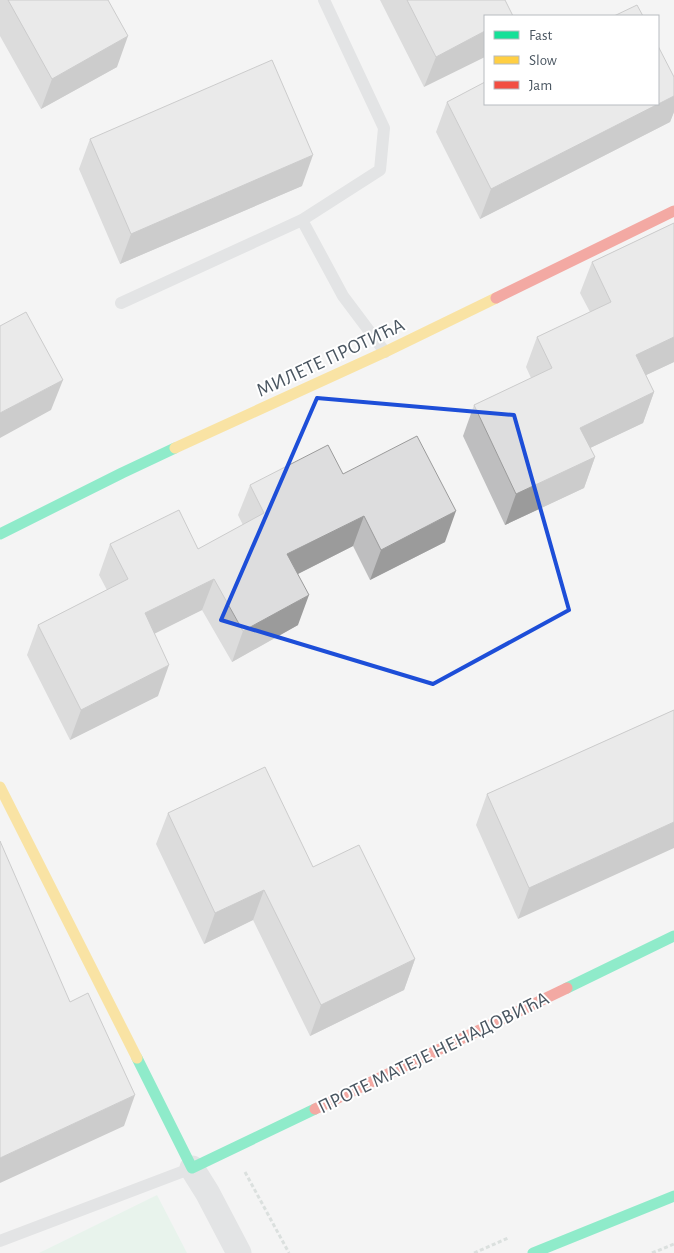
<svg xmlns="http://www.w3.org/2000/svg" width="674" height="1253" font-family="'Alegreya Sans',sans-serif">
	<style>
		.green { fill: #d9f2e3 }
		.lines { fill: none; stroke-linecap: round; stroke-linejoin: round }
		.path { stroke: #bcc7c4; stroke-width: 3; stroke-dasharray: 4 2.5; stroke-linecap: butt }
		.lane { stroke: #ced0d2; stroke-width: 12 }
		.street { stroke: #ced0d2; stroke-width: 25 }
		.fast { stroke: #16e098; stroke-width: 11 }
		.slow { stroke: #ffcf43; stroke-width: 11 }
		.jam { stroke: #f24e42; stroke-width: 11 }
		.wall { fill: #bebebf }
		.shaded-wall { fill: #9b9b9b }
		.building { fill: #ddddde; stroke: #9b9b9b }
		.marked { fill: none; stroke: #1d4ed8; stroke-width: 4; stroke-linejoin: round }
		.labels { text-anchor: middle; stroke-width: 4; stroke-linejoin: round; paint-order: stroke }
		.street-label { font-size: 20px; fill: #4a5661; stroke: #fff }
	</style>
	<rect width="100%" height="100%" fill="#f4f4f4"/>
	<!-- green -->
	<path class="green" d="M157 1195 187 1253H39Z"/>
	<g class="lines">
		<!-- path -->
		<path class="path" d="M245 1172 289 1253
			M474 1253 508 1238
			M652 1253 674 1244"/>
		<!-- lane -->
		<path class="lane" d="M302 220 343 296 385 352
			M121 303 302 220 380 170 384 128 324 0
			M0 1241 192 1168"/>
		<!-- street -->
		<path class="street" d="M192 1168 207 1192 239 1253"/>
		<!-- fast -->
		<path class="fast" d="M0 534 122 473 175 448
			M567 988 674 936
			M137 1058 192 1168 315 1109
			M533 1253 674 1196"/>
		<!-- slow -->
		<path class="slow" d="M175 448 385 352 496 298
			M0 787 137 1058"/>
		<!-- jam -->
		<path class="jam" d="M496 298 674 211
			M315 1109 567 988"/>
	</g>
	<!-- wall -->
	<path class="wall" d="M0 0H108L117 67 41 109 0 36Z
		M380 0H505L424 87Z
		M674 77V112L670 122 480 219 436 132 447 102Z
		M90 139 302 186 120 264 79 169Z
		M674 223V362L646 375 654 392 643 423 590 448 595 457 584 488 505 525 463 436 474 405 531 378 526 367 537 337 590 312 580 293 592 262Z
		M343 474 445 542 370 580 353 546 298 574V625L232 662 202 610 154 633 158 696 70 740 27 655 38 625 107 590 99 575 110 544 198 549 243 525 238 515 250 485Z
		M674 710 518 919 476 825 487 794Z
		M168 813 313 867 415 959 404 990 310 1036 253 920 204 944 156 844Z"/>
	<!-- shaded-wall -->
	<path class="shaded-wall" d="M485 31V57L424 87 436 57Z
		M128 36 117 67 41 109 52 79Z
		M674 96V112L670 122 480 219 491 189Z
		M313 155 302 186 120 264 131 234Z
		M674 337V362L625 385 636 355Z
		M63 380 51 410 0 438V413Z
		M654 392 643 423 569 458 580 428Z
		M595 457 584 488 505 525 516 494Z
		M456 511 445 542 370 580 381 550Z
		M364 516 353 546 276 585 287 554Z
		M214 579 202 610 134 644 145 613Z
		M309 595 298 625 232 662 243 631Z
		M169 665 158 696 70 740 81 710Z
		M674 822V848L518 919 529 888Z
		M264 890 253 920 204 944 215 913Z
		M415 959 404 990 310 1036 321 1005Z
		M135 1095 124 1126 0 1183V1158Z"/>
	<!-- building -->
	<path class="building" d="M8 0H108L128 36 52 79Z
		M407 0H505L513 16H485V31L436 57Z
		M637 5 643 16H614Z
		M658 46 674 77V96L491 189 447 102 485 82V104H658Z
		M272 60 313 155 131 234 90 139Z
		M674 223V337L636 355 654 392 580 428 595 457 516 494 474 405 552 368 537 337 611 302 592 262Z
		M26 312 63 380 0 413V326Z
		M417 436 456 511 381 550 364 516 287 554 309 595 243 631 214 579 145 613 169 665 81 710 38 625 128 579 110 544 179 510 198 549 264 513 250 485 328 445 343 474Z
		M674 710V822L529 888 487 794Z
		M265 767 313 867 359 845 415 959 321 1005 264 890 215 913 168 813Z
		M0 841 70 1002 88 993 135 1095 0 1158Z"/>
	<!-- marked area -->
	<path d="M0 0H674V1253H0ZM317 398 514 415 569 610 433 684 221 620Z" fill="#f4f4f4" fill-opacity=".55" fill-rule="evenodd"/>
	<path class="marked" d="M317 398 514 415 569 610 433 684 221 620Z"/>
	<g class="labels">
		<!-- street labels -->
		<g class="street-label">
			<text transform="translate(330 357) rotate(-25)" y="7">МИЛЕТЕ ПРОТИЋА</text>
			<text transform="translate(433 1052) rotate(-26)" y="7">ПРОТЕ МАТЕЈЕ НЕНАДОВИЋА</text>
		</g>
	</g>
	<!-- legend -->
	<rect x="484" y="15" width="175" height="90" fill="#ffffff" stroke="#b7bbc0"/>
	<rect x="494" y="31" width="25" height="8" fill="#16e098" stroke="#b7bbc0"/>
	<text x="529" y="40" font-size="15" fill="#4a5661">Fast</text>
	<rect x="494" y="56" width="25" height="8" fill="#ffcf43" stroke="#b7bbc0"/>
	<text x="529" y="65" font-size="15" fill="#4a5661">Slow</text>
	<rect x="494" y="81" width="25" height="8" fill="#f24e42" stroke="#b7bbc0"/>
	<text x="529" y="90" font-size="15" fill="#4a5661">Jam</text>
</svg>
